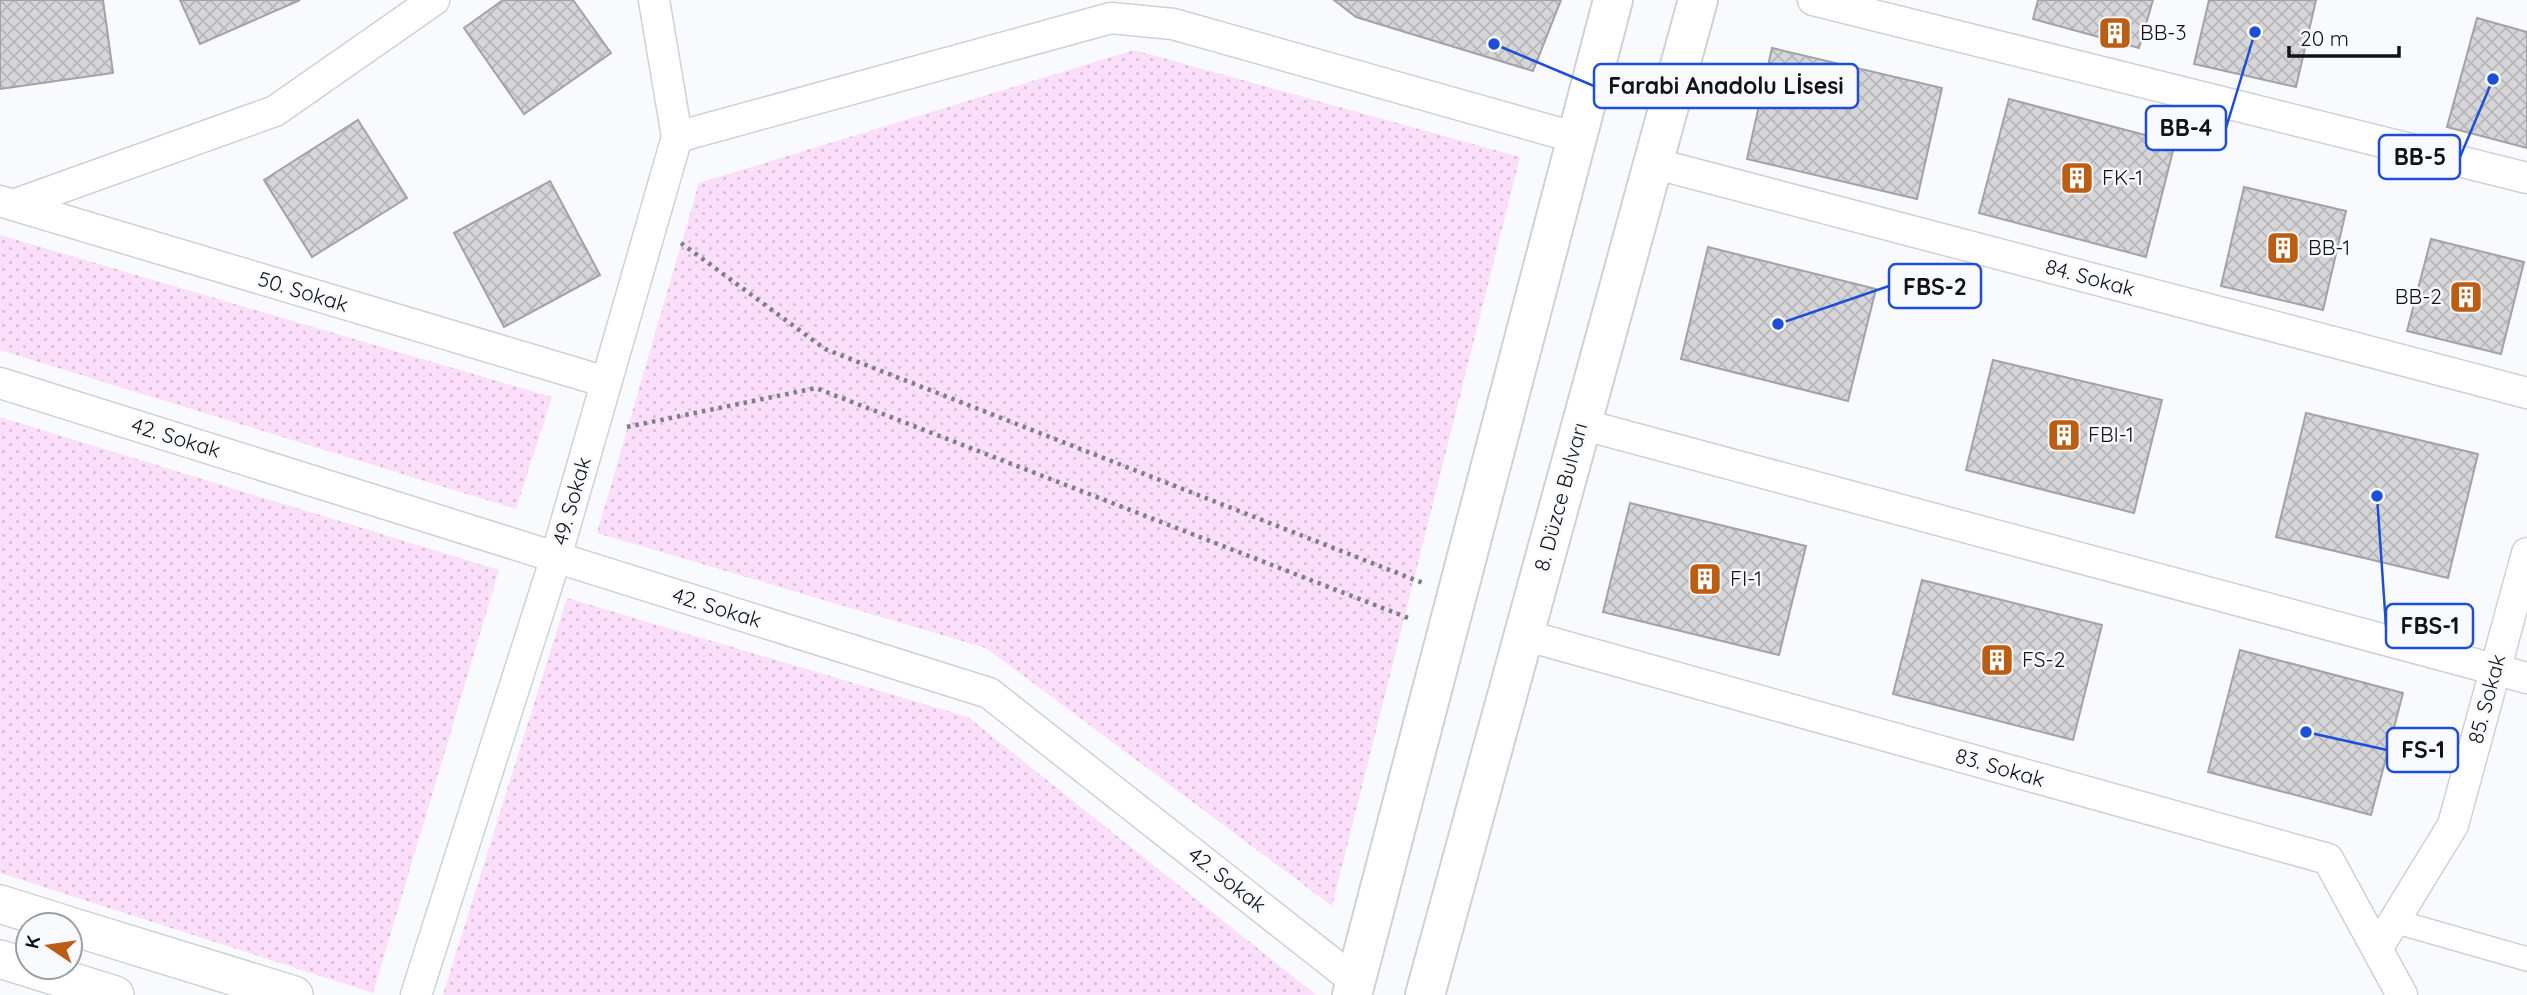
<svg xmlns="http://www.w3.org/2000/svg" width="2527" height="995" font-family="Quicksand,sans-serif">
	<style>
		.park { fill: url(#park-dots) }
		.building { fill: url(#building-cross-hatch); stroke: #a3a2a6; stroke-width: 2 }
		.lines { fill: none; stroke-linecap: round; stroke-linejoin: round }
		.pedestrian-casing { stroke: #d0d1d4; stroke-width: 26 }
		.minor-casing { stroke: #d0d1d4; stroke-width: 33 }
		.tertiary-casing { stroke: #d0d1d4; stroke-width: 40 }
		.primary-casing { stroke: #d0d1d4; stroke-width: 42 }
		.path { stroke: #7e7f81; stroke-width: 4.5; stroke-dasharray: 3.5 5; stroke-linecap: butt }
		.pedestrian { stroke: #fff; stroke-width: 23 }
		.minor { stroke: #fff; stroke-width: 30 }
		.tertiary { stroke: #fff; stroke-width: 37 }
		.primary { stroke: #fff; stroke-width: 38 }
		.labels { text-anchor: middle; stroke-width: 5; stroke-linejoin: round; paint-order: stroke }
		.poi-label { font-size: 21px; fill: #131315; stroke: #f9fafe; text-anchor: start }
		.street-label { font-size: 21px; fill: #131315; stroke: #f9fafe }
		.leader { fill: none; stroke: #1d4ed8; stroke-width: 2.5 }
		.callout-dot { fill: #1d4ed8; stroke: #f9fafe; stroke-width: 2.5 }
		.callout { fill: #f9fafe; stroke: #1d4ed8; stroke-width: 2.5 }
		.callout-label { font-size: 23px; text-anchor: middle; font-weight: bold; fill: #131315 }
	</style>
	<defs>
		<pattern id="park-dots" width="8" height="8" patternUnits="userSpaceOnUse" patternTransform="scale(1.75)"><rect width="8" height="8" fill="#fbdefa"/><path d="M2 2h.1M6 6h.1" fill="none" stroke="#d6bed5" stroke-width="1.8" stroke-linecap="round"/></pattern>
		<pattern id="building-cross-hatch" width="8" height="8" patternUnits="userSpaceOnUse" patternTransform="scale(1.75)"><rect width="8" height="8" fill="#d6d5d8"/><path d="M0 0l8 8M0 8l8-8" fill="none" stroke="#b7b6b8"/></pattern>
	</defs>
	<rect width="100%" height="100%" fill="#f9fafe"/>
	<!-- park -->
	<path class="park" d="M1134 50 1520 157 1332 906 986 648 597 533 699 183Z
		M0 235 552 397 516 509 0 350Z
		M0 417 499 570 373 993 0 873Z
		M567 598 968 717 1316 995H443Z"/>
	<!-- building -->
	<path class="building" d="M0 0H103L113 73 0 89Z
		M180 0H300L200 44Z
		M503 0H573L611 53 524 114 464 28Z
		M1334 0H1561L1533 71 1356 17Z
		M2038 0H2153L2139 48 2033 19Z
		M2209 0H2316L2296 87 2194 64Z
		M2477 18 2527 32V148L2447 127Z
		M1772 48 1942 88 1917 199 1747 159Z
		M2009 99 2175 143 2146 257 1979 213Z
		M358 120 407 198 312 257 264 180Z
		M550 181 600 275 504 327 454 233Z
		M2244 187 2346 211 2323 310 2221 286Z
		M2431 239 2524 262 2501 354 2407 331Z
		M1708 247 1876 289 1848 401 1681 359Z
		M1993 360 2162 400 2134 513 1966 470Z
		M2306 413 2478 454 2448 578 2276 537Z
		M1630 503 1806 546 1779 655 1603 612Z
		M1922 580 2102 625 2073 740 1893 694Z
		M2240 650 2403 693 2371 815 2208 772Z"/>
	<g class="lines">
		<defs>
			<path id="pedestrian" d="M2394 921 2527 959"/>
			<path id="minor" d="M1813 0 2527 178
				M677 137 1111 18 1173 24 1577 138
				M1653 163 2527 393
				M0 201 606 382
				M13 205 275 111 434 0
				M0 383 989 693 1355 981
				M1581 424 2527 678
				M1524 635 2328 859 2402 995
				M2377 949 2453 825 2527 553
				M416 995 556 557 677 137 654 0"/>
			<path id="tertiary" d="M0 904 67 925
				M70 926 294 995
				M0 959 115 995"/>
			<path id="primary" d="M1352 995 1613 0
				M1425 995 1698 0"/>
		</defs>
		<!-- pedestrian casing -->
		<use href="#pedestrian" class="pedestrian-casing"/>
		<!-- minor casing -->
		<use href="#minor" class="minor-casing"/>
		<!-- tertiary casing -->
		<use href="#tertiary" class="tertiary-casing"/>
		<!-- primary casing -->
		<use href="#primary" class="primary-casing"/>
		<!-- path -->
		<path class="path" d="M681 243 825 349 1423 583
			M627 427 816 388 1411 619"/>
		<!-- pedestrian -->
		<use href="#pedestrian" class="pedestrian"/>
		<!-- minor -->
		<use href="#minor" class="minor"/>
		<!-- tertiary -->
		<use href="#tertiary" class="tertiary"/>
		<!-- primary -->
		<use href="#primary" class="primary"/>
	</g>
	<!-- icons -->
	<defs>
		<symbol id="building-square" viewBox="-11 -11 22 22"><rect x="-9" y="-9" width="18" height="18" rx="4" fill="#bc5d14" stroke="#f9fafe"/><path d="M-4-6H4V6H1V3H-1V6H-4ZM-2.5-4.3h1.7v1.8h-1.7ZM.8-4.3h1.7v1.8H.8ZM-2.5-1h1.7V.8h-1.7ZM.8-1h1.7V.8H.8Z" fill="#fff"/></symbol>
	</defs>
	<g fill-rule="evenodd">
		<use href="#building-square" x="2096" y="14" width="38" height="38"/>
		<use href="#building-square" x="2058" y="159" width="38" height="38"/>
		<use href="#building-square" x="2264" y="229" width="38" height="38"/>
		<use href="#building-square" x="2447" y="278" width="38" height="38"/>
		<use href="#building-square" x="2045" y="416" width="38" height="38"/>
		<use href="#building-square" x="1686" y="560" width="38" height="38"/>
		<use href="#building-square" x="1978" y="641" width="38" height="38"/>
	</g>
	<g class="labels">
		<!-- poi labels -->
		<g class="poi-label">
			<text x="2140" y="40">BB-3</text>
			<text x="2102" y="185">FK-1</text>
			<text x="2308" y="255">BB-1</text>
			<text x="2442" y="304" text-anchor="end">BB-2</text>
			<text x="2088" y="442">FBI-1</text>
			<text x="1730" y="586">FI-1</text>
			<text x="2022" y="667">FS-2</text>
		</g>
		<!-- street labels -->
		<g class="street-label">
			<text transform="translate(2090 278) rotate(15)" y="7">84. Sokak</text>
			<text transform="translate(303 292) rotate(17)" y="7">50. Sokak</text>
			<text transform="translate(176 438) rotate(17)" y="7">42. Sokak</text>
			<text transform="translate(1561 497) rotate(-75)" y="7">8. Düzce Bulvarı</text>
			<text transform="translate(572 501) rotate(-74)" y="7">49. Sokak</text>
			<text transform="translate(717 608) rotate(17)" y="7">42. Sokak</text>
			<text transform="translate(2487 699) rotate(-75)" y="7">85. Sokak</text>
			<text transform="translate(2000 768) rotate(16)" y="7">83. Sokak</text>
			<text transform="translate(1227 880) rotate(38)" y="7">42. Sokak</text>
		</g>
	</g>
	<!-- callouts -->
	<path class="leader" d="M1494 44L1594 86M2255 32L2226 128M2493 79L2460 157M1778 324L1889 286M2377 496L2386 626M2306 732L2387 750"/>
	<g class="callout-dot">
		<circle cx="1494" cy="44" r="7"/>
		<circle cx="2255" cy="32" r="7"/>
		<circle cx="2493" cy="79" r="7"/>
		<circle cx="1778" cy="324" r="7"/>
		<circle cx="2377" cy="496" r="7"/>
		<circle cx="2306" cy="732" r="7"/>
	</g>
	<g class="callout">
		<rect x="1594" y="64" width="264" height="44" rx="7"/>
		<rect x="2146" y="106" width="80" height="44" rx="7"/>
		<rect x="2379" y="135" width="81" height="44" rx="7"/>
		<rect x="1889" y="264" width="92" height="44" rx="7"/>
		<rect x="2386" y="604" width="87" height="44" rx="7"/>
		<rect x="2387" y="728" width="71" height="44" rx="7"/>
	</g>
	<g class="callout-label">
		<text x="1726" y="94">Farabi Anadolu Lİsesi</text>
		<text x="2186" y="136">BB-4</text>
		<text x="2420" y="165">BB-5</text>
		<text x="1935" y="295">FBS-2</text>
		<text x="2430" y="634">FBS-1</text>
		<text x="2423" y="758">FS-1</text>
	</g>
	<!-- north arrow -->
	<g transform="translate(49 946) rotate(283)"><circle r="33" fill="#f9fafe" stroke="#9d9ea1" stroke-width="2"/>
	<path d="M0-5L12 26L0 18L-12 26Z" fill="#bc5d14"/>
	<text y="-10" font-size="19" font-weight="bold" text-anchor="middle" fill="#131315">K</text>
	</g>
	<!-- scale -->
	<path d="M2289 46v10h110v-10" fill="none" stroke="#131315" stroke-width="3.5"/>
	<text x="2300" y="46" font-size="21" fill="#131315" stroke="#f9fafe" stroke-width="5" paint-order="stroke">20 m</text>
</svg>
